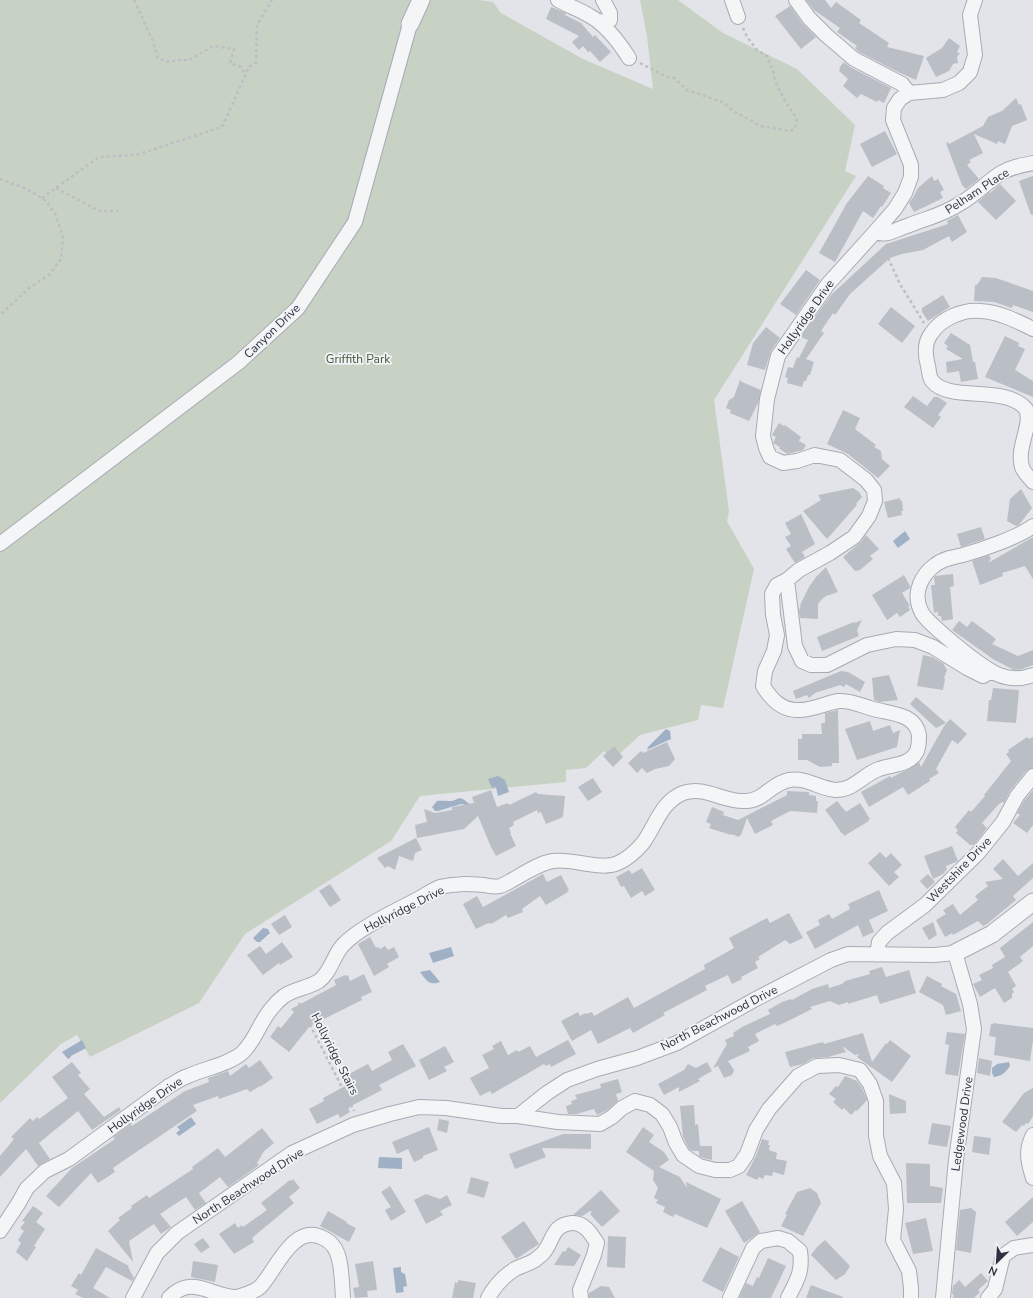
<svg xmlns="http://www.w3.org/2000/svg" width="1033" height="1298" font-family="'Nunito Sans',sans-serif">
	<style>
		.green { fill: #c7d2c4 }
		.water { fill: #a1b1c5 }
		.building { fill: #babec5 }
		.lines { fill: none; stroke-linecap: round; stroke-linejoin: round }
		.minor-casing { stroke: #a8abb3; stroke-width: 16 }
		.tertiary-casing { stroke: #a8abb3; stroke-width: 19 }
		.path { stroke: #bcbec3; stroke-width: 2.5; stroke-dasharray: 3 3; stroke-linecap: butt }
		.minor { stroke: #f4f5f7; stroke-width: 14 }
		.tertiary { stroke: #f4f5f7; stroke-width: 17 }
		.labels { text-anchor: middle; stroke-width: 3.5; stroke-linejoin: round; paint-order: stroke }
		.street-label { font-size: 12px; fill: #2c323f; stroke: #f1f3f6 }
		.park-label { font-size: 12px; fill: #40593b; stroke: #f1f3f6 }
	</style>
	<rect width="100%" height="100%" fill="#e2e4e9"/>
	<!-- green -->
	<path class="green" d="M0 0H479L493 2 501 13 583 59 653 89 647 36 640 0H678L723 33 797 69 855 125 845 171 856 176 714 400 729 511 727 521 754 569 723 708 701 705 698 720 640 735 613 760 604 751 586 768 566 770V782L420 796 391 841 245 934 199 1003 90 1057 77 1035 61 1044 0 1103Z"/>
	<!-- water -->
	<path class="water" d="M905 531 910 539 898 548 893 541Z
		M666 729 670 731 671 739 647 750 648 747Z
		M498 776 505 780 509 792 498 796 496 787 492 788 488 779Z
		M459 798 463 799 472 806 461 804 438 811H435L432 807 437 801C445 800 452 803 459 798Z
		M263 928 268 929 270 933 260 942H257L253 938Z
		M451 947 454 956 433 963 429 953Z
		M430 970 440 982C429 986 426 980 420 972Z
		M82 1040 86 1048 71 1056V1057L68 1059 62 1052Z
		M1009 1062 1010 1066C1005 1073 1002 1076 994 1077L992 1073V1068L997 1064Z
		M191 1117 196 1124 179 1136 176 1133 180 1130 177 1127Z
		M379 1157 402 1158V1169L378 1168Z
		M401 1267V1272L405 1274 407 1286 403 1287 404 1292 396 1293 393 1268Z"/>
	<!-- building -->
	<path class="building" d="M806 0H825L831 8 836 2 861 20 859 23 889 43 887 47 924 56 916 80 898 72 859 52 855 48 857 46 837 32 840 28 814 10Z
		M790 6 802 23 816 37 801 49 775 16Z
		M551 7 566 13 565 15 581 23 593 37 595 35 611 52 600 62 590 51 588 52 583 46 579 50 572 42 579 36 546 19Z
		M949 38 960 46 957 52 960 53 957 57 958 63 953 64 949 71 936 77 926 58 942 48Z
		M844 62 850 67 891 88 884 103 878 100 877 102 861 94 857 98 843 86 848 79 839 71 840 69 839 68Z
		M1016 98 1019 105 1021 104 1027 120 1012 126 1005 144 998 141 997 144 974 134 983 153 969 160 971 162 967 165 979 179 966 189 962 185 946 143 948 142 949 144 983 126 988 117 1002 111Z
		M885 131 897 154 872 167 860 144Z
		M868 176 884 186 883 188 891 193 882 207 881 206 873 218 863 211 835 262 819 253 847 203Z
		M932 176 934 181 938 179 944 190 940 192 943 198 914 212 909 203 914 196 918 188Z
		M1033 176V215H1031L1019 181Z
		M1000 184 1016 201 996 220 978 202 989 192 990 193Z
		M958 215 967 232 952 242 949 236 923 250 902 254 890 258 850 294 835 315 833 313 821 331 824 333 806 359 814 362 810 375H808L806 381H804L802 387 787 383 788 378 785 377 788 367 793 368 797 357 799 358 808 340 801 337 831 295 886 244 948 224 947 221Z
		M806 270 820 280 796 315 780 304Z
		M982 277 996 278 1033 291V312L1013 305 1012 308 994 302 974 301 975 285H977Z
		M943 295 950 307 928 321 922 312V308Z
		M891 307 915 326 902 343 878 324Z
		M766 327 780 338 771 351 765 370 747 365 753 343Z
		M951 333 970 345 973 362H975L978 379 961 382 959 371 947 373 946 362 963 359 946 349 948 346 944 343Z
		M1005 336 1019 343 1018 346 1025 349 1015 370 1033 381V397L985 377Z
		M740 380 742 382 761 390 758 403 749 421 730 413 731 410 726 408 729 400 734 397Z
		M913 396 927 406 934 397H938L947 403 938 415 941 417 933 428 904 407Z
		M843 410 860 418 855 429 876 445 874 447 881 451 882 459 890 466 878 478 848 454 827 444Z
		M779 423 784 426 785 425 801 437 799 441 806 445 803 450 787 454 779 448 780 447 773 443 776 437 772 435Z
		M853 488 859 492 862 497 856 504 857 505 827 539 803 511 821 500 818 495Z
		M1021 489 1032 508 1019 525 1016 526 1007 521 1010 499Z
		M900 498V501L902 500 903 511H901L902 515 888 518 884 502Z
		M801 514 815 544 802 552 805 557 795 563 786 549 791 546 785 537 791 534 785 523Z
		M981 527 985 539 961 547 957 534Z
		M866 535 879 549 870 556 873 559 860 570 855 571 843 557 861 542Z
		M1033 537V579L1025 566 1002 573 1003 576 980 585 972 561 989 555 991 559 988 563Z
		M826 567 838 592 826 596 821 600 818 604V619L800 618 799 611 801 603 809 587 816 577Z
		M953 574 954 586 950 587 953 619 942 621 941 616H938V612L934 613 931 585H935L934 577 935 576Z
		M904 575 910 586V588L902 593 910 606H908L910 610 900 617 897 613 887 620 872 595Z
		M862 620 857 630 859 636 822 651 817 637 854 622 855 623Z
		M959 621 967 627 972 621 996 639 992 644 1018 656 1033 650V665L1022 669 1014 670 993 659 952 630Z
		M923 655 932 657 943 663 947 670 944 678 945 679 943 690 917 686Z
		M841 671 848 672 865 682 860 692 846 684 844 687 840 685 815 693 809 698 807 695 796 699 793 691Z
		M889 675 898 700 879 702 874 700 872 678Z
		M993 688 1019 690 1016 723 987 721 989 700H991Z
		M916 697 946 723 936 728 910 704Z
		M838 710 839 763H832V766L820 767 807 760H798V739H802V734H822L821 723H825V713Z
		M950 719 967 734 958 744 952 740 936 769 939 773 929 779 930 781 908 795 903 787 869 807 861 792 890 776 891 778 900 773 909 769 919 762 921 767 944 726Z
		M870 721 873 731 890 725 893 733 900 730 897 747 857 760 845 729Z
		M1027 737 1029 739 1033 737V768L1026 771 1010 791 1004 803 1002 802 998 805 982 823 987 828 974 845H970L956 833 958 830 955 827 969 810 971 812 985 796 984 795 1011 761 1006 754 1009 752 1008 750Z
		M667 742 675 759 669 766 655 769 647 773 642 768 637 773 628 763 641 751 643 753Z
		M614 746 623 757 613 767 603 756Z
		M593 778 602 792 588 801 578 787Z
		M491 790 497 807 508 803 509 805 536 792 538 794 565 796 563 817 546 824 541 812 538 813 537 810 513 822 514 825 509 828 511 833H510L516 846 496 856 491 847 478 816 464 829 417 838 415 825 427 822 424 809 435 813 452 810V807L474 803 472 797Z
		M1033 790V825L1027 833 1013 823 1020 815 1017 813 1024 801Z
		M787 791 809 792V795L816 796V801H818L817 813 790 811 771 821 773 825 755 834 747 818 741 835H740L739 837 731 834V835L709 828 711 824 706 822 712 807 724 812 723 815 738 820 787 795Z
		M837 801 846 812 860 803 870 819 868 820 869 821 844 836 843 833 842 834 832 819 825 810Z
		M416 838 422 850 415 853 413 861 399 856 395 870 388 866 385 868 377 858Z
		M952 846 958 861 946 866 947 870 944 872 945 873 933 879 924 856Z
		M880 852 886 858 891 853 902 865 894 872 899 877 889 886 868 863Z
		M1003 859 1018 876 1033 863V878L1013 896 1016 900 987 924 983 926 978 921 953 935 952 933 945 937 936 920 946 914 943 910 953 904 960 915 978 900 975 896 988 886 985 882 1003 879 993 869Z
		M642 868 655 890 645 896 642 891 631 898 624 886 621 887 616 877 629 870 632 874Z
		M543 874 547 882 561 875 569 890 567 891 568 892 546 905 540 896 522 909 523 912 508 918 506 915 491 924V923L486 924 476 929 463 904 477 896 483 907Z
		M928 874 935 882 927 889 920 881Z
		M330 884 341 900 330 907 319 891Z
		M879 890 888 911 869 920 874 932 863 937 858 925 815 949 806 932 820 925 818 920 829 914 832 919 850 909 848 904Z
		M789 913 803 938 790 944 785 940 758 957 760 959 755 962 758 968 741 977 742 979 732 984 728 975 705 986 707 990 663 1013 665 1015 633 1033 630 1028 598 1044 591 1030 572 1041 561 1021 578 1012 580 1016 585 1013 586 1014 592 1012 594 1016 628 997 634 1008 705 969 704 965 734 948 729 938 767 918 770 923Z
		M285 915 292 927 279 935 271 924Z
		M933 922 937 935 929 940 922 928Z
		M1033 922V946L1020 957 1023 961 1008 972 1016 986 1012 989 1014 992 1012 994V998L1004 1003 995 988 980 997 973 984 982 980 979 975 993 968 992 965 1005 957 1000 948Z
		M370 937 376 948 378 947 380 949 385 946 388 950 394 947 399 957 387 964 389 967 374 976 358 944Z
		M282 942 293 957 280 965 279 963 263 975 247 955 260 946 266 954Z
		M882 967 886 977 909 970 916 993 880 1004 877 995 848 1004V1002L839 1005 830 1001 810 1007 812 1009 786 1022 777 1026 775 1024 755 1034 759 1041 748 1047 750 1051 728 1061 734 1070 732 1075 724 1078 718 1066 713 1068 727 1044 725 1040 734 1036 733 1033 742 1027 770 1014 768 1010 782 1002 791 999 792 1000 812 989 828 984 829 988 842 984 845 981 870 974 869 971Z
		M364 974 372 992 361 997 362 1000 310 1026 289 1052 270 1037 278 1026 281 1028 294 1012 291 1009 336 985 334 980 345 975 346 976 348 975 350 981Z
		M927 976 942 984 941 986 956 994 961 1011 946 1015 943 1005 919 992Z
		M993 1023 1033 1028V1040L1030 1061 994 1055 996 1037 989 1036 991 1024H993Z
		M947 1032 965 1034 958 1076 945 1074 949 1045 945 1044Z
		M863 1033 872 1062 886 1043 887 1044 890 1040 911 1056 892 1082 857 1057 859 1054 855 1055 842 1046 846 1052 828 1057 813 1058 803 1064 790 1067 785 1052 823 1042 824 1044Z
		M568 1040 576 1054 551 1067 550 1064 546 1066 544 1064 492 1094 490 1091 480 1096 470 1078 489 1068 482 1055 494 1049 492 1046 501 1041 508 1055 517 1050 518 1052 530 1046 536 1057Z
		M403 1044 416 1066 379 1085 382 1090 349 1107 350 1108 348 1109 350 1112 340 1118 338 1114 317 1124 309 1109 324 1101 323 1098 347 1085 343 1077 368 1064 372 1071 392 1060 388 1052Z
		M445 1046 454 1062 444 1067 447 1071 429 1080 419 1060Z
		M979 1058 992 1061 990 1076 977 1073Z
		M260 1060 273 1078 260 1087V1086L250 1092 247 1089 219 1099 218 1096 193 1105 197 1111 123 1161 113 1168 115 1172 98 1183 91 1173 59 1207 46 1196 72 1168 115 1139 113 1137 131 1124 132 1126 185 1091 209 1082 208 1078 228 1071 230 1076 246 1064 249 1068Z
		M72 1062 81 1073 78 1075 90 1089 84 1094 104 1117 119 1107 121 1110 92 1130 78 1111 39 1143 50 1159 38 1166 26 1149 0 1177V1156L14 1139 11 1137 30 1118 33 1121 37 1117 39 1119 68 1098 52 1077Z
		M707 1062 712 1071 698 1079 700 1081 679 1092V1087L664 1095 658 1084 684 1070 688 1064 696 1068Z
		M845 1076 857 1081 862 1088 867 1100 857 1111 856 1110 851 1115 844 1108 842 1110 833 1102 836 1099 829 1094 836 1086 838 1087Z
		M618 1079 622 1092 616 1094 618 1101 607 1110 597 1115 594 1109 577 1114H568L566 1106 572 1104 571 1101 577 1099 575 1095 601 1088 600 1084Z
		M1033 1088V1116L1028 1124 1026 1123 1024 1126 1022 1125 1016 1132 1002 1122 1024 1093Z
		M889 1094 906 1101V1113L890 1114Z
		M694 1105 695 1125 698 1124 700 1146H712V1160L703 1158 699 1156V1151H693L689 1149 683 1137 680 1106Z
		M439 1119 449 1121 447 1133 437 1130Z
		M932 1123 951 1126 947 1147 928 1144Z
		M429 1127 438 1150 423 1156V1158L414 1162 408 1149 397 1154 392 1142Z
		M643 1127 654 1135 649 1142 664 1152 669 1160 659 1167 680 1177 687 1188 686 1182 721 1199 707 1228 675 1214 673 1217 663 1212 665 1207 656 1203 658 1200 654 1198 658 1188 653 1180 654 1171 626 1152Z
		M262 1128 274 1143 264 1151 257 1163 259 1165 228 1187 220 1177 199 1193 206 1203 195 1210 186 1197 160 1214 171 1227 161 1234 154 1224 129 1241 133 1262 108 1231 120 1220 118 1218 132 1208 131 1206 147 1195 149 1198 193 1169 192 1167 218 1148 225 1157Z
		M563 1134H591V1149L542 1148 546 1157 515 1169 509 1154Z
		M974 1136 991 1138 989 1155 972 1152Z
		M762 1139 769 1141 768 1145H770L769 1150 777 1153 776 1159 787 1161 784 1175 773 1172 772 1176 765 1175 763 1179 759 1177 757 1180 746 1175 756 1156Z
		M906 1163 930 1164V1186L943 1188 941 1203H907Z
		M471 1177 489 1182 484 1198 467 1193Z
		M293 1179 300 1188 289 1197 294 1203 252 1238 254 1242 234 1254 219 1234 235 1223 238 1228 242 1225 243 1227 267 1210 261 1203 290 1180 291 1181Z
		M390 1186 406 1212 391 1221 385 1210 391 1207 381 1192Z
		M810 1188 817 1193 821 1203 803 1236 781 1226 787 1215 785 1214 797 1192Z
		M601 1190 620 1211 602 1227 590 1214 592 1212 590 1211 582 1216 573 1215Z
		M426 1194 440 1199 447 1195 452 1205 440 1211 443 1215 426 1224 414 1200Z
		M1033 1197V1222L1017 1236 1005 1222Z
		M742 1201 760 1232 744 1243 725 1211Z
		M33 1206 43 1213 36 1222 45 1229 34 1246 36 1247 27 1261 16 1252 21 1243 18 1240 24 1231 20 1228 25 1222 22 1221Z
		M971 1208 976 1212 971 1253 956 1250 960 1210Z
		M328 1211 347 1222 346 1223 356 1228 349 1242 320 1226Z
		M926 1218 933 1251 913 1254 905 1223Z
		M524 1221 539 1244 516 1259 501 1237Z
		M608 1236 626 1237 625 1268 607 1267Z
		M203 1238 210 1247 201 1253 194 1244Z
		M825 1240 850 1266 845 1274 836 1280 811 1255 817 1247Z
		M568 1247 581 1255 574 1266 554 1265 563 1251 565 1252Z
		M720 1247 739 1257 723 1292 702 1281Z
		M96 1248 129 1266 128 1267 134 1278 132 1281 106 1267 93 1288 110 1298H83L75 1294 78 1290 71 1286 79 1273 81 1275Z
		M768 1258 786 1266 771 1298H739L746 1283 753 1286 757 1277 759 1278Z
		M193 1261 218 1265 215 1282 191 1277Z
		M373 1261 377 1290 367 1291 368 1297 355 1298 353 1288 359 1287 355 1264Z
		M981 1273 988 1281 978 1290 980 1292 974 1298H952L954 1296 952 1293 953 1286 959 1280 965 1287Z
		M458 1280 476 1283 473 1298H452L455 1282 458 1283Z
		M811 1285 843 1297V1298H806Z
		M601 1286 609 1287 615 1298H589V1293Z"/>
	<g class="lines">
		<defs>
			<path id="minor" d="M558 0C569 6 580 10 590 16 606 25 619 42 629 58
				M732 0 738 17
				M796 0 809 18 826 35 854 59 902 84 909 93
				M598 21 605 22 610 20V13L603 0
				M875 232C887 237 896 229 907 226 927 218 943 215 961 203 975 195 987 182 1001 173 1011 167 1022 165 1033 163
				M1033 329C1017 321 999 312 981 311 964 309 941 318 931 334 924 343 925 355 928 366 929 370 929 377 932 381 950 403 1005 384 1026 409 1033 425 1016 447 1022 467 1024 473 1029 477 1033 482
				M1033 526C1019 537 981 550 963 555 953 557 943 559 935 565 928 570 923 577 920 584 916 594 917 604 922 613 927 622 958 647 967 654 988 670 1005 685 1033 675
				M0 544 238 363 298 308 355 222 410 24
				M787 580 795 646 802 661 811 665H827L867 645 896 639 915 640 933 647 967 668 983 676 990 672
				M877 955 879 942 887 933 925 905 978 853 1003 822 1017 796 1033 776
				M518 1116 558 1122 600 1124 612 1117 622 1108 635 1101 650 1105 662 1114 670 1127 676 1143 683 1155 699 1166 715 1170H730L739 1166 747 1154 756 1130 769 1109 798 1076 817 1066 839 1065 860 1070 870 1084 876 1101V1136L880 1156 894 1183 896 1209 893 1240 909 1271 911 1288V1298
				M1033 1135C1025 1151 1028 1162 1033 1178
				M0 1231 18 1204 27 1188 45 1171 69 1159 169 1086C175 1083 181 1078 188 1076 205 1068 228 1065 242 1053 256 1040 260 1021 272 1008 275 1004 280 999 284 996 294 989 308 988 319 981 331 972 333 956 343 945 359 928 395 911 416 900 424 896 432 890 440 887 455 883 469 884 484 885 488 886 495 887 500 886 504 885 510 881 514 879 526 872 540 863 553 861 573 858 601 871 618 863 627 859 637 850 643 843 656 825 661 802 683 793 704 785 725 803 746 801 763 801 772 783 789 780 806 777 820 789 836 790 854 790 864 774 879 769 892 764 910 766 917 751 919 746 919 740 919 735 915 712 888 714 870 708 861 705 849 700 839 701 825 703 811 711 797 710 781 710 771 699 763 686L765 671 774 651 777 635 773 615 772 594 777 585 787 580 799 570 830 553 854 537 869 516 875 501 874 490 866 480 840 460 815 455 797 461 783 463 770 457 766 448 763 436 767 399 778 356 828 284 875 232 895 209 905 193 911 177V165L893 120 894 108 900 99 909 93 943 90 959 83 970 72 975 55 970 15 975 0
				M133 1298 157 1253 177 1233 292 1153 353 1125 390 1114 419 1107 446 1108 501 1116H518L547 1093 567 1080 597 1069 637 1058 677 1043 754 1000 831 960 848 954 934 955 955 953 970 1004 974 1029 956 1160 943 1298
				M169 1298C192 1273 213 1298 237 1297 244 1295 255 1292 260 1287 275 1272 293 1222 323 1238 332 1242 337 1250 339 1259 342 1271 342 1285 343 1298
				M488 1298C494 1287 504 1276 515 1269 521 1266 529 1264 535 1260 537 1258 542 1255 544 1252 554 1239 552 1225 572 1223 584 1222 591 1234 597 1243L594 1255 580 1290 581 1298
				M730 1298 753 1248 761 1241 778 1238 788 1241 800 1251C803 1272 797 1280 788 1298
				M988 1298 995 1289 1003 1256 1014 1248 1033 1245"/>
			<path id="tertiary" d="M410 24 421 0
				M955 953 992 934 1033 902"/>
		</defs>
		<!-- minor casing -->
		<use href="#minor" class="minor-casing"/>
		<!-- tertiary casing -->
		<use href="#tertiary" class="tertiary-casing"/>
		<!-- path -->
		<path class="path" d="M134 0 152 39 158 58 168 62 183 59 187 61 213 46 234 49 230 63 241 67 246 75
			M640 63 667 77 674 78 687 90 722 102 735 112 761 126 791 131 795 128 797 119 785 101 775 81 773 71 767 56 757 50 747 37 743 28
			M0 179 27 189 45 200 56 215 63 237 61 259 50 274 28 289 0 315
			M56 188 99 211H118
			M42 198 99 157 136 155 222 127 249 67 256 62 257 25 272 0
			M883 247 900 284 924 323
			M299 1003 354 1111"/>
		<!-- minor -->
		<use href="#minor" class="minor"/>
		<!-- tertiary -->
		<use href="#tertiary" class="tertiary"/>
	</g>
	<g class="labels">
		<!-- street labels -->
		<g class="street-label">
			<text transform="translate(977 191) rotate(-33)" y="4">Pelham Place</text>
			<text transform="translate(806 317) rotate(-55)" y="4">Hollyridge Drive</text>
			<text transform="translate(272 331) rotate(-44)" y="4">Canyon Drive</text>
			<text transform="translate(959 870) rotate(-46)" y="4">Westshire Drive</text>
			<text transform="translate(404 909) rotate(-27)" y="4">Hollyridge Drive</text>
			<text transform="translate(719 1018) rotate(-27)" y="4">North Beachwood Drive</text>
			<text transform="translate(335 1054) rotate(63)" y="4">Hollyridge Stairs</text>
			<text transform="translate(145 1105) rotate(-35)" y="4">Hollyridge Drive</text>
			<text transform="translate(962 1124) rotate(-82)" y="4">Ledgewood Drive</text>
			<text transform="translate(248 1186) rotate(-33)" y="4">North Beachwood Drive</text>
		</g>
		<!-- park labels -->
		<g class="park-label">
			<text x="358" y="363">Griffith Park</text>
		</g>
	</g>
	<!-- north arrow -->
	<g transform="translate(997 1262) rotate(205)" stroke="#f1f3f6" stroke-width="3" paint-order="stroke">
	<path d="M0-3L7 15L0 10L-7 15Z" fill="#2c323f"/>
	<text y="-6" font-size="11" font-weight="bold" text-anchor="middle" fill="#2c323f">N</text>
	</g>
</svg>
